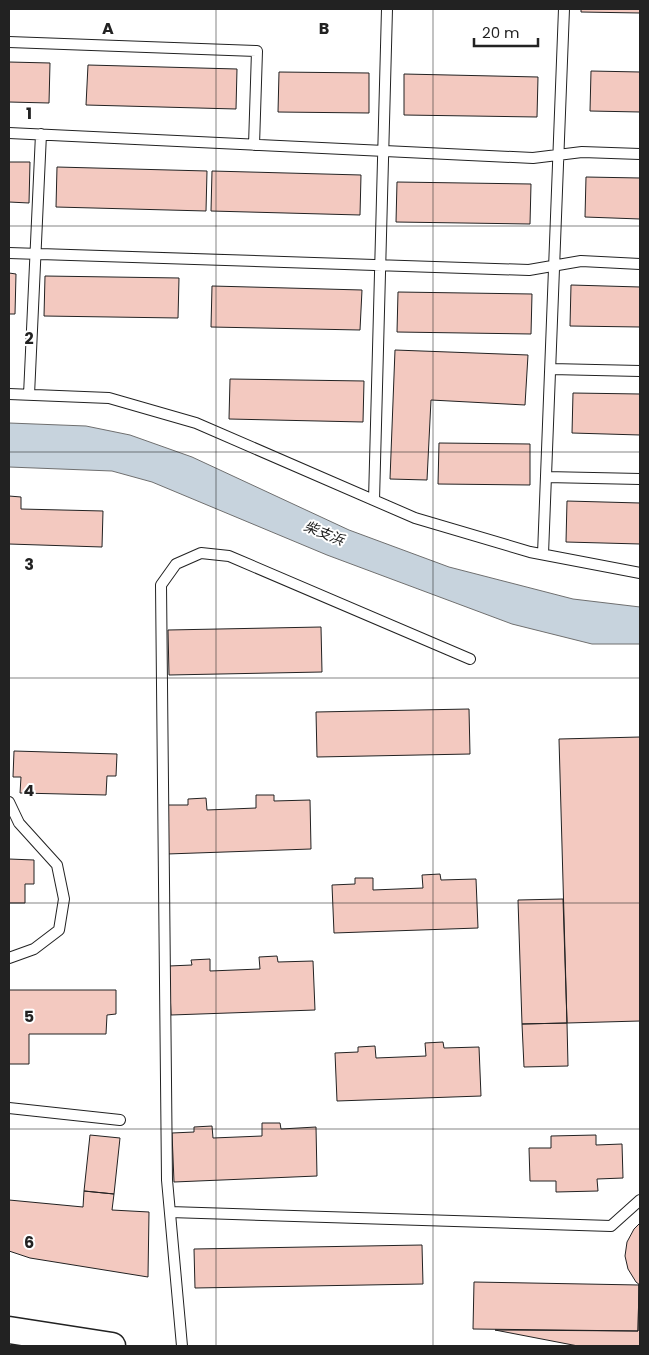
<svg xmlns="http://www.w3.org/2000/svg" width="649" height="1355" font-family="Poppins,'Noto Sans SC',sans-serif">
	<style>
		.water { fill: #c7d3dd; stroke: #6f6f6f }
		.building { fill: #f3c9c0; stroke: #222 }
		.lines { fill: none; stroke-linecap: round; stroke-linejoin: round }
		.service-casing { stroke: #222; stroke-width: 12 }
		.secondary-casing { stroke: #222; stroke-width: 29 }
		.service { stroke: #fff; stroke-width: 10 }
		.secondary { stroke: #fff; stroke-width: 26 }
		.grid { fill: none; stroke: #222; stroke-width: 1; stroke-opacity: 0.55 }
		.labels { text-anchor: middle; stroke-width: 4; stroke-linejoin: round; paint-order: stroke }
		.water-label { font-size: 14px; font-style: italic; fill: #222; stroke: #fff }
		.grid-label { font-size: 16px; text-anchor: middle; font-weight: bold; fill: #222; stroke: #fff; stroke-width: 4; stroke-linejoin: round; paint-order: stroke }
	</style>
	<rect width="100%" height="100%" fill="#fff"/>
	<!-- water -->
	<path class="water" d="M9 423 86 426 130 435 192 457 349 530 449 567 573 599 640 607V644H592L512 624 327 555 152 482 112 471 9 467Z"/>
	<!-- building -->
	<path class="building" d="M581 9H640V13L581 12Z
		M9 62 50 63 49 103 9 102Z
		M88 65 237 69 236 109 86 105Z
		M591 71 640 72V112L590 111Z
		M279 72 369 73V113L278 112Z
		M404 74 538 77 537 117 404 115Z
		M9 162H30L29 203 9 202Z
		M57 167 207 171 206 211 56 207Z
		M212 171 361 175 360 215 211 211Z
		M586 177 640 178V219L585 217Z
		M397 182 531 184 530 224 396 222Z
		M9 273 16 274 15 314H9Z
		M45 276 179 278 178 318 44 316Z
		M571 285 640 287V327L570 326Z
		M212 286 362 290 360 330 211 327Z
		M398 292 532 294 531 334 397 332Z
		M395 350 528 355 525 405 431 400 427 480 390 479Z
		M230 379 364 381 363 422 229 419Z
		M573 393 640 394V435L572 433Z
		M439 443 530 444V485L438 484Z
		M9 496 21 497V509L103 511 102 547 9 544Z
		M567 501 640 503V544L566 542Z
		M321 627 322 672 169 675 168 630Z
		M469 709 470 754 317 757 316 712Z
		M640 737V1021L567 1023 559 739Z
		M14 751 117 754 116 776H107L106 795 20 793 21 777H13Z
		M256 795H274V801L310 800 311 849 167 854 166 805H188V799L206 798 207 810 256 808Z
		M9 859 34 860V884H25V903H9Z
		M440 874 441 880 476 879 478 928 334 933 332 885 355 884V878H373V890L423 888 422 875Z
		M563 899 567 1023 522 1024 518 900Z
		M277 956 278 962 313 961 315 1010 171 1015 169 966 192 965 191 960 210 959V971L260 969 259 957Z
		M9 990H116V1014L107 1015 106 1034H29V1064H9Z
		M567 1023 568 1066 524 1067 522 1024Z
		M443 1042 444 1048 479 1047 481 1096 337 1101 335 1053 358 1052V1047L375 1046 376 1058 426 1056 425 1043Z
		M262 1123H280L281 1129 316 1127 317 1176 174 1182 172 1133 194 1132V1127L212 1126 213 1138 262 1136Z
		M90 1135 120 1138 114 1194 84 1191Z
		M596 1135V1145L622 1144 623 1178 597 1179 598 1191 556 1192V1181H530L529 1148H551V1136Z
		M84 1191 114 1194 112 1210 149 1212 148 1277 30 1258 9 1251V1200L83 1207Z
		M640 1223V1285L636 1282 628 1269 625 1256 627 1242 634 1229Z
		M422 1245 423 1284 195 1288 194 1249Z
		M474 1282 639 1285 638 1331 473 1329Z
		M639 1284 640 1346H578L495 1330 638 1331Z"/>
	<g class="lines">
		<defs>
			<path id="service" d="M9 42 257 51 254 145
				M9 133 533 158 582 152 640 154
				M9 253 529 270 581 261 640 264
				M551 369 640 371
				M9 394 109 398 196 423 415 518 530 552 640 573
				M29 395 41 134
				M546 477 640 479
				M374 500 387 9
				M543 554 564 9
				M9 802 19 823 57 865 64 899 59 930 34 949 9 958
				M9 1108 120 1120
				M170 1212 611 1226 640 1200
				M182 1346 167 1180 161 585 176 564 201 553 229 556 470 659"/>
			<path id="secondary" d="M9 1330 112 1346"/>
		</defs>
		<!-- service casing -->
		<use href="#service" class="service-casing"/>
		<!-- secondary casing -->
		<use href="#secondary" class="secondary-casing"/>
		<!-- service -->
		<use href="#service" class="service"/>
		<!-- secondary -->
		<use href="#secondary" class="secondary"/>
	</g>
	<!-- grid -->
	<path class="grid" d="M216 9V1346M433 9V1346M9 226H640M9 452H640M9 678H640M9 903H640M9 1129H640"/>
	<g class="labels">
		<!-- water labels -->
		<g class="water-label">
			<text transform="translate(324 533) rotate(22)" y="5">柴支浜</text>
		</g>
	</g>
	<g class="grid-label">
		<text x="108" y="34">A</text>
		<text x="324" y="34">B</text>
		<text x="29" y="119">1</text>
		<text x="29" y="344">2</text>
		<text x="29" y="570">3</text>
		<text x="29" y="796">4</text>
		<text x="29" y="1022">5</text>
		<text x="29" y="1248">6</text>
	</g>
	<!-- border -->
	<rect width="649" height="1355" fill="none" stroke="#222222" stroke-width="20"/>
	<!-- scale -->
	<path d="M474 38v8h64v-8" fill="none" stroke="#222222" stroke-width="2.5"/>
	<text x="482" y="38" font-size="15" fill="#222222" stroke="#ffffff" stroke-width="4" paint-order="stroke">20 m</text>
</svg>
